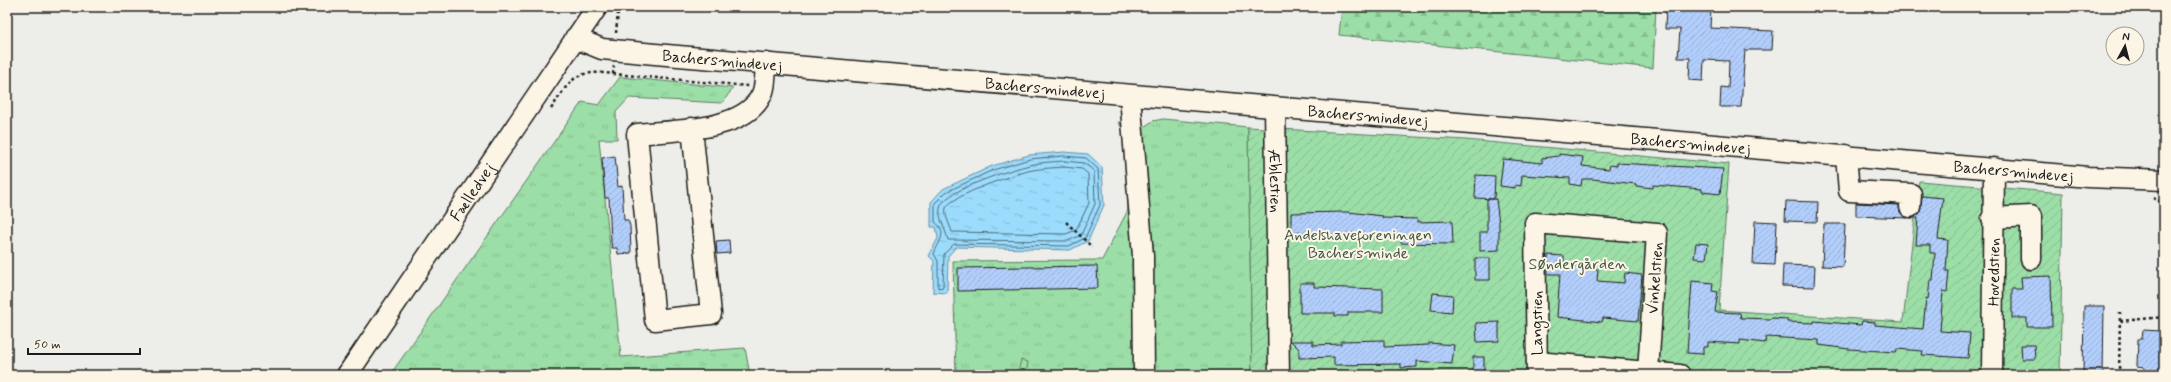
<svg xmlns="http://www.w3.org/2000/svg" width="2171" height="382" font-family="Mynerve,sans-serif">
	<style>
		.grass { fill: url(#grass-tufts); stroke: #5c7d62 }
		.forest { fill: url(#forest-firs); stroke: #5c7d62 }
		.garden { fill: url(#garden-furrows); stroke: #5c7d62 }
		.water { fill: url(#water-ripples); stroke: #688fa2 }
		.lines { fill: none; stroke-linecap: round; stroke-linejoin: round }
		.shore { stroke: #4f6876; stroke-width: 1 }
		.building { fill: url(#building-hatch); stroke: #1c1c1c }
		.minor-casing { stroke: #1c1c1c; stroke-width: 23 }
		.path { stroke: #1c1c1c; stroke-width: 2.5; stroke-dasharray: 3 3; stroke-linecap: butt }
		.minor { stroke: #fcf5e5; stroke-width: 20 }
		.labels { text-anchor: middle; stroke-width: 4; stroke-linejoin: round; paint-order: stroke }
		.street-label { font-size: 16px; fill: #1c1c1c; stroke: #fcf5e5 }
		.park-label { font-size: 16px; fill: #425646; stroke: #fcf5e5 }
	</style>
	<defs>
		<pattern id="grass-tufts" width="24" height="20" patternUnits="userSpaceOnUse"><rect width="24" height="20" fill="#9cdea7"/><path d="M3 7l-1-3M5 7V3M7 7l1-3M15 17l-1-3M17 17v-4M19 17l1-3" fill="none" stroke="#86be8f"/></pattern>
		<pattern id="forest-firs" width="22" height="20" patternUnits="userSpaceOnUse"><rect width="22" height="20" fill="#9cdea7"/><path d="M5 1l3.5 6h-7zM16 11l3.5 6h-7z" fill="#86be8f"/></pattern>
		<pattern id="garden-furrows" width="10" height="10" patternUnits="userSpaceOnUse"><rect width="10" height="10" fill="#9cdea7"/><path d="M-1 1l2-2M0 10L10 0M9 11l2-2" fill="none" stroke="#86be8f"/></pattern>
		<pattern id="water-ripples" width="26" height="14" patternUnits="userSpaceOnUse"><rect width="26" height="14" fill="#9bdbfc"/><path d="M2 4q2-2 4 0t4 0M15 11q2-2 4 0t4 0" fill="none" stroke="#85bbd7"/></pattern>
		<pattern id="building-hatch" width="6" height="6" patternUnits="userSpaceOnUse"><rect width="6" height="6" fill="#b2cefb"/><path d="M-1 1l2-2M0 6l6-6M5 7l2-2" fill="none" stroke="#98b0d7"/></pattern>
	</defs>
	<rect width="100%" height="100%" fill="#edede9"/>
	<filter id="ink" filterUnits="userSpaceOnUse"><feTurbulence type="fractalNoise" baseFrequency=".025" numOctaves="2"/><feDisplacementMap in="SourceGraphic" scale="8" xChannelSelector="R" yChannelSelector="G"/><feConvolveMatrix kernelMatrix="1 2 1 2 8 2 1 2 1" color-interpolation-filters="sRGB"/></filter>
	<g filter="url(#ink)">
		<!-- grass -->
		<path class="grass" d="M620 77 733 88 722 103 629 98 616 112 617 139H599L621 357 745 348 750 375H390L582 102 599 105Z
			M1163 119 1248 127 1252 375H956L953 261 1102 260 1128 210 1126 134 1118 122 1145 126 1153 121Z"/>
		<!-- forest -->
		<path class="forest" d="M1342 7H1656L1653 68 1339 35Z
			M1021 360 1028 362 1026 375H1017Z"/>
		<!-- garden -->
		<path class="garden" d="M1248 127 1466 140 1729 164 1719 310 1903 322 1919 181 2063 193 2060 375H1252Z"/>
		<!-- water -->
		<path class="water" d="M1064 152 1088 154 1102 167 1104 205 1088 241 1070 250 956 247 948 256 947 293 933 292 934 261 929 256 938 238 936 227H931V202L943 189 992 166 1029 155Z"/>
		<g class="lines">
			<!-- shore -->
			<path class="shore" d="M1064 156 1086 158 1098 169 1100 205 1085 238 1069 246 954 244 944 254 943 287 938 288V261L934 254C938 242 949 233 935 222V203L946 192 993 170 1030 159Z
				M1064 161 1084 163 1094 171 1095 204 1081 235 1068 241 948 240C946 229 936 215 941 205 949 189 1012 169 1030 165 1041 162 1053 162 1064 161Z
				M1064 167 1082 169 1088 174 1089 203 1076 230 1066 234 952 232C950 225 944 215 946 208 950 196 1019 172 1033 170 1043 168 1054 168 1064 167Z"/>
		</g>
		<!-- building -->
		<path class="building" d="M1666 7 1711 9 1710 28 1773 31 1772 50H1745L1741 107H1720L1721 87 1728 88 1729 61 1704 60 1703 81 1689 80 1690 58H1678L1680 29H1665Z
			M1559 154 1583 157 1582 166 1609 169 1610 165 1617 166V163L1723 169 1720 194 1702 192V189L1653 185V188L1636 186V184L1592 179H1582L1581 186 1570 184V178L1522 175 1521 186 1515 185V188L1500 186 1503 159 1542 163V158L1559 156Z
			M615 156 618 187 622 186 624 220H628L630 226 631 253 618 254 617 248H612L611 242 609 198H605L602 158Z
			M1476 175 1495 176 1494 199H1496L1499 224V250L1480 251V232H1487V199H1494L1475 198Z
			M1922 196 1943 198 1938 239 1948 240 1946 271H1949L1947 292 1943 291 1940 331 1970 333 1968 358 1922 355 1923 351 1897 349 1896 352 1849 349 1819 345V340L1766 337 1765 343 1740 340V344L1708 342V347H1703V354L1687 353 1692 281 1713 283 1712 291 1718 292 1715 312 1740 313 1741 318 1771 319 1772 318 1787 319V322L1814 323V321L1861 325 1862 321 1875 322V325L1923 329 1926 298 1928 299 1930 280H1933L1935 253H1930V245H1916L1918 218H1911L1920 213Z
			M1786 201 1818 202 1817 222 1785 221Z
			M1856 203 1899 205 1900 212 1908 218 1856 216Z
			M1348 212 1383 216 1382 218 1418 219V222L1452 221 1453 244 1401 243V238L1348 233V235L1329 236V232L1291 233V213Z
			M1755 221 1777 222 1775 265 1753 264Z
			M1824 224H1845L1843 267 1822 266Z
			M729 240 730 253 717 254 716 241Z
			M1696 243 1708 244 1706 259 1694 258Z
			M1548 255 1564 256V266L1598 269 1597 281 1624 283 1625 273 1642 275 1638 321 1603 318 1602 322 1557 317 1560 274H1548Z
			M1475 258H1490V280H1475Z
			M1783 265 1815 266 1814 287 1782 286Z
			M1097 266 1098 288 958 291V268Z
			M2051 276 2052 327H2027V318H2012V289H2022L2021 277Z
			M1300 283H1314V287L1383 289V312H1348V316H1335V313H1300Z
			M1433 293 1453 295 1452 312 1431 310Z
			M2084 306H2104L2103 375H2083Z
			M1499 322V341L1477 342 1476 323Z
			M2143 330 2161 331 2160 375H2144V367L2137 366 2138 339H2142Z
			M1384 340V347L1429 345V343L1454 345 1452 364 1417 361V367L1401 368V364L1334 365V357L1299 358V349L1291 341H1313V345L1341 344V341Z
			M2021 345H2034L2035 359H2022Z
			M1473 357H1484V375H1473Z"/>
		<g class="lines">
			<defs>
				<g id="minor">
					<path id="s1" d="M575 38 602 49 655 54 2088 177 2164 180"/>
					<path d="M1130 96 1143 256 1144 375"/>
					<path id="s2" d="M1275 108 1279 375"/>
					<path d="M692 128 711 314 655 320 637 134C673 130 743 132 761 96 766 88 765 73 766 63"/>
					<path d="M1846 155 1849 191 1911 194 1910 207"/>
					<path d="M1992 218 2031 216V259"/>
					<path d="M1537 362 1680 375"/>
					<path id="s3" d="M347 375 597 7"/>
					<path d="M1537 375 1535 223 1657 233 1648 372"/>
					<path id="s4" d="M1992 375 1994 168"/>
				</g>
			</defs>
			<!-- minor casing -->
			<use href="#minor" class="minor-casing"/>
			<!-- path -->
			<path class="path" d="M616 33 618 12 620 7
				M613 74 748 86
				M551 109C571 79 574 69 613 74L614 66
				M2153 198 2164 203
				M1066 222 1092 247
				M2120 321 2164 317
				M2119 375 2120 313"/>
			<!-- minor -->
			<use href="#minor" class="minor"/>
		</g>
	</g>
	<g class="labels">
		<!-- street labels -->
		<g class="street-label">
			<text dy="6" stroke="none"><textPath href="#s1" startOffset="150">Bachersmindevej</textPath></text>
			<text dy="6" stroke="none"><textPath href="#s1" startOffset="474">Bachersmindevej</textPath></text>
			<text dy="6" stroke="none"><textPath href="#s1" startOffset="798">Bachersmindevej</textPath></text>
			<text dy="6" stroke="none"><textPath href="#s1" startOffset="1122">Bachersmindevej</textPath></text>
			<text dy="6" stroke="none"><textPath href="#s1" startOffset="1446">Bachersmindevej</textPath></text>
			<text dy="6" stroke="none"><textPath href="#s2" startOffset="73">Æblestien</textPath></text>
			<text dy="6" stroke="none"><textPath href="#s3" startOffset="222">Fælledvej</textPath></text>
			<text dy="6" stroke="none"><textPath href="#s4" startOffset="103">Hovedstien</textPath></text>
			<text transform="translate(1654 278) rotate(-86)" y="6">Vinkelstien</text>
			<text transform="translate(1536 323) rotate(-90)" y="6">Langstien</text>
		</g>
		<!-- park labels -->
		<g class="park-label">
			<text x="1358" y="240">Andelshaveforeningen<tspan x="1358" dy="18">Bachersminde</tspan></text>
			<text x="1578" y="269">Søndergården</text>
		</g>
	</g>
	<!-- margin -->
	<rect width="2171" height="382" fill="none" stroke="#fcf5e5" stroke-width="24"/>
	<rect x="12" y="12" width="2147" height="358" fill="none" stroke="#1c1c1c" stroke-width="1.5" filter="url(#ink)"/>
	<!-- north arrow -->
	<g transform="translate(2125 46) rotate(7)"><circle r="19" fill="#fcf5e5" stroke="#a29e95"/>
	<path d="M0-3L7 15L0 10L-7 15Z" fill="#1c1c1c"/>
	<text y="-6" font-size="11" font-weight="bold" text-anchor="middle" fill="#1c1c1c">N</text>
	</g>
	<!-- scale -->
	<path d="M28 348v6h112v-6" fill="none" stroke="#1c1c1c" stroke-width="2"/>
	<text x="34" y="348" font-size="12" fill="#1c1c1c" stroke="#fcf5e5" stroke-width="3" paint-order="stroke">50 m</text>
</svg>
